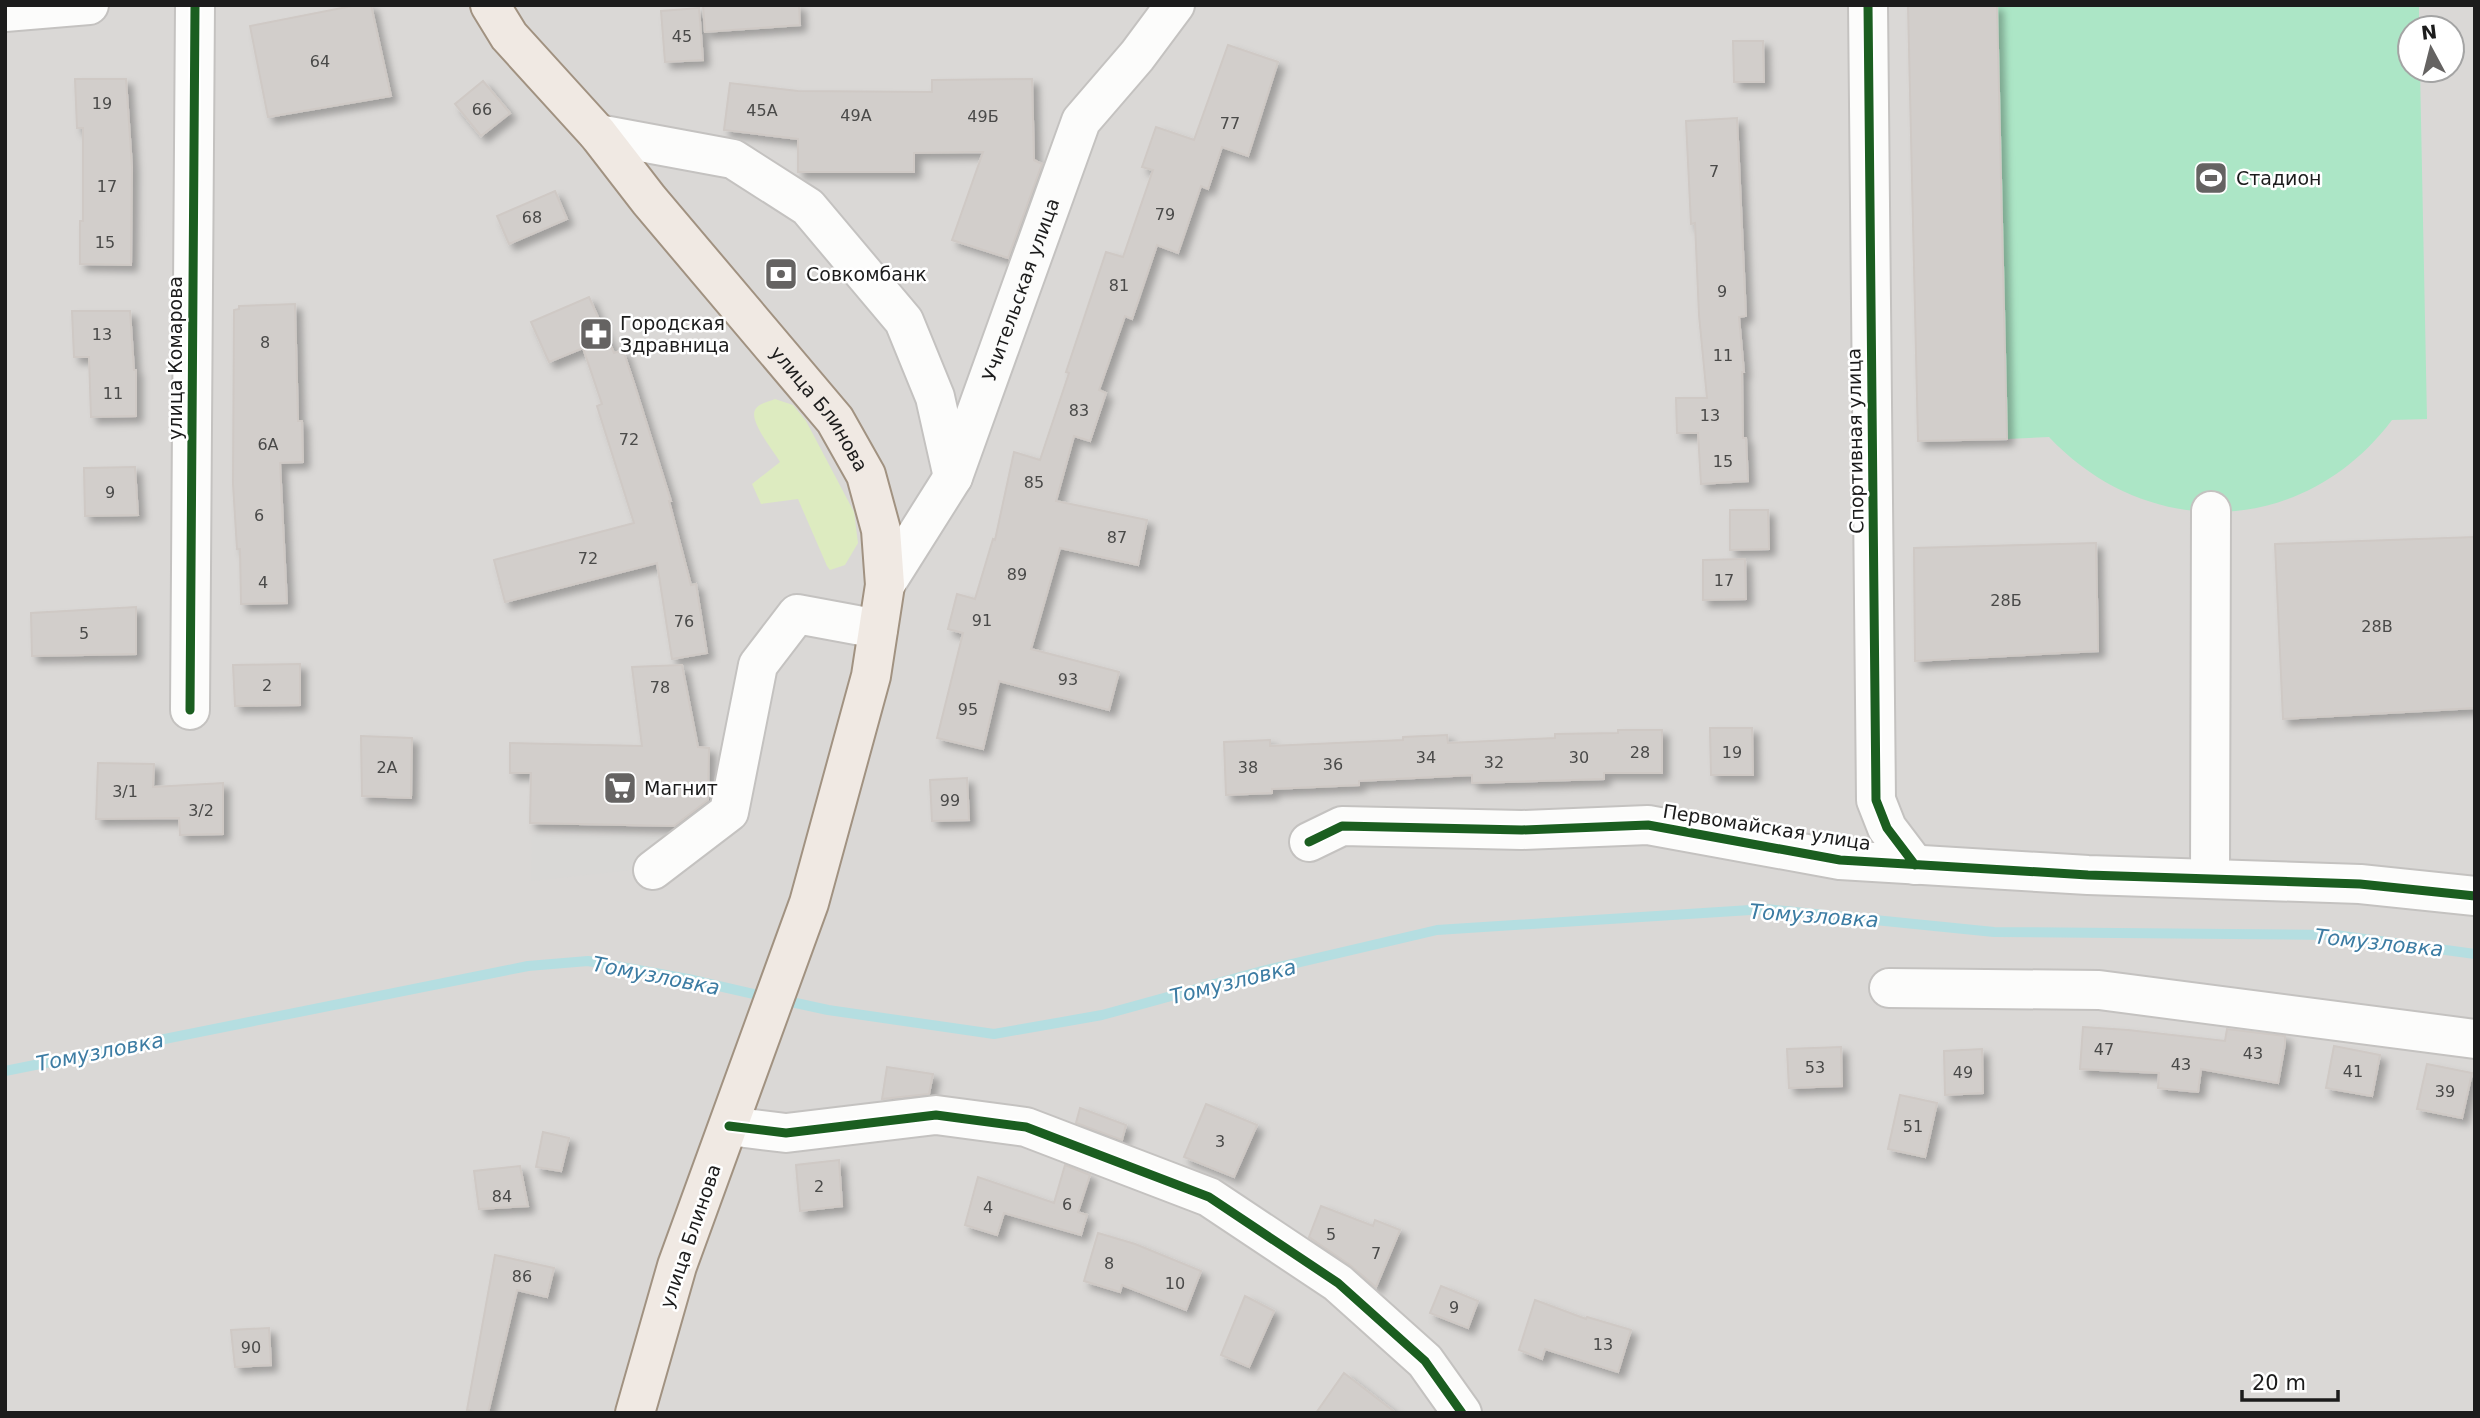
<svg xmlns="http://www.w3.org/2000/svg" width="2480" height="1418" font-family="'DejaVu Sans',sans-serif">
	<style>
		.residential { fill: #dad8d6; fill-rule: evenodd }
		.religious { fill: #d9d8d6 }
		.grass { fill: #ddebc0 }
		.pitch { fill: #ace6c6 }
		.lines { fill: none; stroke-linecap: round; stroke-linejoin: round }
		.stream { stroke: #b5dee1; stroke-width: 10 }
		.building { fill: #d2cecb; stroke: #cfc9c5; stroke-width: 2; filter: url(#shadow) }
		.minor-casing { stroke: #c4c2c0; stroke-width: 42 }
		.major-casing { stroke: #a19281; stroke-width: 42 }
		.minor { stroke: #fcfcfb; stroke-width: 38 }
		.major { stroke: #f0e9e3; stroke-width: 38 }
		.cycleway-casing { stroke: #fff; stroke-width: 13 }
		.cycleway { stroke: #1b5e20; stroke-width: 9 }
		.labels { text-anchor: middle; stroke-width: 5; stroke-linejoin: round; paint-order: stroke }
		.number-label { font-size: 16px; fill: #4a4a49 }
		.poi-label { font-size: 19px; fill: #1c1c1c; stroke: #fff; text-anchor: start }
		.street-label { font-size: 19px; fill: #1c1c1c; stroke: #fff }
		.water-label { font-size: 21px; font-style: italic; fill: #3c7ca3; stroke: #fff }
	</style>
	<defs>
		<filter id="shadow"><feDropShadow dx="6" dy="6" stdDeviation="3.5" flood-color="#0004"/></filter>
	</defs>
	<rect width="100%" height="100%" fill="#ece8e4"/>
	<!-- residential -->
	<path class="residential" d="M5 5H2475V1413H5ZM2410 28H2452V70H2410Z"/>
	<!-- religious -->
	<path class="religious" d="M532 835 698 837 632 870 531 881Z"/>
	<!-- grass -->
	<path class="grass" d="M775 399 793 405 806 421 854 512 858 543 845 565 830 570 827 566 798 499 761 504 752 484 780 462C774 451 749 422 755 410 758 403 769 402 775 399Z"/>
	<!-- pitch -->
	<path class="pitch" d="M1997 5H2419V28H2410V70H2420L2427 419 2392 420C2304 537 2148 542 2049 437L2007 439Z"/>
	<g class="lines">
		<!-- stream -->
		<path class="stream" d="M782 1000 828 1010 994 1034 1102 1015 1262 971 1437 930 1766 909 1994 932 2335 935 2475 954
			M5 1071 528 966 588 961 688 979 767 997"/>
	</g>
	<!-- building -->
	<path class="building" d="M357 5H371L391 96 268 117 250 26Z
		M703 5H799L800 25 705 32Z
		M1908 5H1997L2007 439 1918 441Z
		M699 8 703 60 665 62 661 11Z
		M1733 41H1763L1764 82H1734Z
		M1228 45 1278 62 1248 156 1222 147 1208 189 1201 186 1178 253 1157 245 1132 319 1125 316 1099 390 1106 393 1090 441 1074 436 1056 501 1147 520 1138 565 1060 548 1031 649 1119 672 1109 710 999 681 983 749 937 738 963 633 948 629 957 594 975 599 993 539 995 540 1014 452 1040 460 1069 373 1066 372 1106 252 1123 257 1153 170 1142 167 1156 127 1194 140Z
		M75 79H126L132 167 131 265 80 264V221H83V128H77Z
		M1032 79 1034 160 1042 164 1008 258 952 240 983 152 914 153V172H798V139L724 130 730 83 798 91 932 92V80Z
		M483 81 510 113 481 136 455 104Z
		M1737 118 1746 316 1739 317 1744 372H1742L1743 438H1746L1748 481 1701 484 1698 433H1677L1676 398H1707L1699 315 1695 223 1691 224 1686 121Z
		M555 191 567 219 509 244 497 216Z
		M589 297 614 353 623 350 634 383 671 501H669L691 585 696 584 707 653 672 659 657 563 505 602 494 560 634 523 597 406 602 404 583 348 549 362 531 322Z
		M295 304 298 421H302L303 462 280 463 287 603 241 604 240 549H237L233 484 234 310 239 309V306Z
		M72 311H130L134 370H136V416L91 417 89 357H74Z
		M135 467 138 515 85 516 84 468Z
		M1730 510H1768L1769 549 1730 550Z
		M2475 537V708L2283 719 2275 544Z
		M2096 543 2098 651 1915 661 1914 548Z
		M1745 559 1746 599 1703 600V560Z
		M136 607V654L32 656 31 613Z
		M300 664V705L235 706 233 665Z
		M682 665 698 747 709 748 708 800 674 826 530 823 531 773H510V743L642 746 632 667Z
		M1710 728H1752L1753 775H1711Z
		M1618 730H1662V773H1604V779L1472 783V775L1359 781V785L1272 789V793L1226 795 1224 742 1270 740V746L1403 740V737L1447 735 1448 743 1555 738V734L1618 733Z
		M361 736 412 738 411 798 362 796Z
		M98 763 154 764 153 787 223 783V834L180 835 179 818 96 819Z
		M967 778 969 820 932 821 930 780Z
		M2083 1027 2128 1030 2225 1041 2227 1029 2285 1036V1044L2278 1083 2201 1069 2198 1092 2158 1088 2159 1073 2080 1069Z
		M2334 1046 2380 1055 2372 1096 2326 1088Z
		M1841 1047 1842 1086 1789 1088 1787 1049Z
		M1982 1049 1983 1093 1945 1095 1944 1051Z
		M2427 1064 2472 1073 2462 1118 2417 1109Z
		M887 1067 933 1074 929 1094 882 1099Z
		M1900 1095 1937 1103 1925 1157 1888 1149Z
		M1206 1104 1257 1125 1234 1177 1184 1157Z
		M1080 1108 1126 1125 1122 1140 1076 1123Z
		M543 1132 569 1138 561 1171 536 1167Z
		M839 1160 842 1206 800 1211 796 1165Z
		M1065 1165 1090 1175 1078 1212 1087 1215 1081 1235 1004 1213 997 1235 965 1225 978 1177 1054 1203Z
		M520 1166 528 1206 479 1209 474 1171Z
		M1321 1206 1373 1226 1375 1220 1400 1230 1376 1287 1350 1265 1309 1237Z
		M1098 1233 1135 1244 1201 1271 1186 1310 1122 1285 1120 1292 1084 1281Z
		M495 1255 554 1268 547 1297 517 1290 488 1413H478L467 1410Z
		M1441 1286 1478 1301 1468 1328 1430 1313Z
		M1245 1296 1274 1311 1249 1367 1221 1355Z
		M1535 1300 1586 1319 1587 1317 1631 1330 1618 1372 1545 1349 1542 1359 1519 1350Z
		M269 1328 271 1365 235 1367 231 1330Z
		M1344 1373 1396 1413H1316Z"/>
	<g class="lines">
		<defs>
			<g id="minor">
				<path d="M1868 5 1876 800 1887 828 1915 865"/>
				<path d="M5 12 89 5"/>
				<path d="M598 134 733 159 808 207 904 321 935 397 953 477"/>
				<path id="s1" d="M885 585 953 477 1081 121 1137 56 1175 5"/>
				<path d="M190 710 195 5"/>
				<path d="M1309 842 1342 826 1522 830 1648 825 1840 860 2088 875 2360 884 2475 896"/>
				<path d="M653 870 729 812 758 665 797 614 878 629"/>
				<path d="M2210 879 2211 511"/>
				<path d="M1889 988 2099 990 2475 1039"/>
				<path d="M729 1126 786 1133 936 1115 1026 1127 1209 1197 1338 1283 1425 1361 1462 1413"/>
			</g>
			<g id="major">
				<path id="s2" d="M490 5 509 36 598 134 649 200 835 420 866 475 881 530 885 585 871 676 809 903 677 1266 635 1413"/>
			</g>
		</defs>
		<!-- minor casing -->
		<use href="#minor" class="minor-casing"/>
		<!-- major casing -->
		<use href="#major" class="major-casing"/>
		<!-- minor -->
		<use href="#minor" class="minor"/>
		<!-- major -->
		<use href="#major" class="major"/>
		<defs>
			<path id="cycleway" d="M1868 5 1876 800 1887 828 1915 865
				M190 710 195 5
				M1309 842 1342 826 1522 830 1648 825 1840 860 2088 875 2360 884 2475 896
				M729 1126 786 1133 936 1115 1026 1127 1209 1197 1338 1283 1425 1361 1462 1413"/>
		</defs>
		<!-- cycleway casing -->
		<use href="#cycleway" class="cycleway-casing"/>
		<!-- cycleway -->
		<use href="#cycleway" class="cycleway"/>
	</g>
	<!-- icons -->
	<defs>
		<symbol id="stadium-square" viewBox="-11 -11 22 22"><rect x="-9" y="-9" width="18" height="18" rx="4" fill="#656362" stroke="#fff"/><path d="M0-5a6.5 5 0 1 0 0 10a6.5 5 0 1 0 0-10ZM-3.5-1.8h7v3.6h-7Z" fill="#fff"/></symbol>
		<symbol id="bank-square" viewBox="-11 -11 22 22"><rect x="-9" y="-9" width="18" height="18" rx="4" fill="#656362" stroke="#fff"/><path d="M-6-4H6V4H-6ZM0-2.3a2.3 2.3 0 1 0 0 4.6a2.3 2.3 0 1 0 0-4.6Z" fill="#fff"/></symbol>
		<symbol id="pharmacy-square" viewBox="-11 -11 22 22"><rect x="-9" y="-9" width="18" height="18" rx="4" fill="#656362" stroke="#fff"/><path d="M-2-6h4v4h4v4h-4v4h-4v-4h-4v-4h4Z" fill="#fff"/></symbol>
		<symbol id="supermarket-square" viewBox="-11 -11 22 22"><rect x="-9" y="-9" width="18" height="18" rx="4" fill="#656362" stroke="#fff"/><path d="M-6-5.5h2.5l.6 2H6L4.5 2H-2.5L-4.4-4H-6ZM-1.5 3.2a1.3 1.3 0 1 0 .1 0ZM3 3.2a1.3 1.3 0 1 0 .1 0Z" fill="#fff"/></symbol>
	</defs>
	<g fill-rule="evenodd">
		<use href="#stadium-square" x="2192" y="159" width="38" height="38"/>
		<use href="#bank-square" x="762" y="255" width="38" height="38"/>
		<use href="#pharmacy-square" x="577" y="315" width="38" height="38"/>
		<use href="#supermarket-square" x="601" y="769" width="38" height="38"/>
	</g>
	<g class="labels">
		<!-- number labels -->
		<g class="number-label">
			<text x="682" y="42">45</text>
			<text x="320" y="67">64</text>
			<text x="102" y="109">19</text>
			<text x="482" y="115">66</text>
			<text x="762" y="116">45А</text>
			<text x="856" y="121">49А</text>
			<text x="983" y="122">49Б</text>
			<text x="1230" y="129">77</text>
			<text x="1714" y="177">7</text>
			<text x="107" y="192">17</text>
			<text x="1165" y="220">79</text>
			<text x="532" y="223">68</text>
			<text x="105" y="248">15</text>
			<text x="1119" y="291">81</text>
			<text x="1722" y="297">9</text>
			<text x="102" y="340">13</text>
			<text x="265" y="348">8</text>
			<text x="1723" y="361">11</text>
			<text x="113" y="399">11</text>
			<text x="1079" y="416">83</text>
			<text x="1710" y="421">13</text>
			<text x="629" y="445">72</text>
			<text x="268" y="450">6А</text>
			<text x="1723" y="467">15</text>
			<text x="1034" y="488">85</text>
			<text x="110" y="498">9</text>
			<text x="259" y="521">6</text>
			<text x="1117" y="543">87</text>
			<text x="588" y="564">72</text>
			<text x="1017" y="580">89</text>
			<text x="1724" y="586">17</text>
			<text x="263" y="588">4</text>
			<text x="2006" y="606">28Б</text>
			<text x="982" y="626">91</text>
			<text x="684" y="627">76</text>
			<text x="2377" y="632">28В</text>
			<text x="84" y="639">5</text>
			<text x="1068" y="685">93</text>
			<text x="267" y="691">2</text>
			<text x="660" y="693">78</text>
			<text x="968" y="715">95</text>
			<text x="1640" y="758">28</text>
			<text x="1732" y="758">19</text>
			<text x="1426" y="763">34</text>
			<text x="1579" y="763">30</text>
			<text x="1494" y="768">32</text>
			<text x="1333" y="770">36</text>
			<text x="387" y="773">2А</text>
			<text x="1248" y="773">38</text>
			<text x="125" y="797">3/1</text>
			<text x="950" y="806">99</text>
			<text x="201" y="816">3/2</text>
			<text x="2104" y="1055">47</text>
			<text x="2253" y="1059">43</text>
			<text x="2181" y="1070">43</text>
			<text x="1815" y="1073">53</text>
			<text x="2353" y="1077">41</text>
			<text x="1963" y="1078">49</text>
			<text x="2445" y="1097">39</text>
			<text x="1913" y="1132">51</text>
			<text x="1220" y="1147">3</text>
			<text x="819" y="1192">2</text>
			<text x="502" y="1202">84</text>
			<text x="1067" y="1210">6</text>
			<text x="988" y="1213">4</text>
			<text x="1331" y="1240">5</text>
			<text x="1376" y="1259">7</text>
			<text x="1109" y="1269">8</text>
			<text x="522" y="1282">86</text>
			<text x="1175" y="1289">10</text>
			<text x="1454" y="1313">9</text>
			<text x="1603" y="1350">13</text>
			<text x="251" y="1353">90</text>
		</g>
		<!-- poi labels -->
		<g class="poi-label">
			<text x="2236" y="185">Стадион</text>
			<text x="806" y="281">Совкомбанк</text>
			<text x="620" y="330">Городская<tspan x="620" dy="22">Здравница</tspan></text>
			<text x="644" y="795">Магнит</text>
		</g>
		<!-- street labels -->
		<g class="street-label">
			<text dy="7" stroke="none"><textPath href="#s1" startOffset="327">Учительская улица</textPath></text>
			<text transform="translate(175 358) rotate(-90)" y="7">улица Комарова</text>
			<text dy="7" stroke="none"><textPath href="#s2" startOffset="522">улица Блинова</textPath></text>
			<text transform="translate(1855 441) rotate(-91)" y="7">Спортивная улица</text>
			<text transform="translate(1767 827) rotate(9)" y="7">Первомайская улица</text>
			<text transform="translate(690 1236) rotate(-71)" y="7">улица Блинова</text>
		</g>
		<!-- water labels -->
		<g class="water-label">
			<text transform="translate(1814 916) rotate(4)" y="7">Томузловка</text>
			<text transform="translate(2379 943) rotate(6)" y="7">Томузловка</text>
			<text transform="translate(656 976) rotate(11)" y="7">Томузловка</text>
			<text transform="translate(1233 982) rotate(-14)" y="7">Томузловка</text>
			<text transform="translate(100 1052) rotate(-11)" y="7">Томузловка</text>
		</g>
	</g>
	<!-- border -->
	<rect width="2480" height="1418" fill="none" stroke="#1c1c1c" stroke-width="14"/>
	<!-- north arrow -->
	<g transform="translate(2431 49) rotate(353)"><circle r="33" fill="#ffffff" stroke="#a4a4a4" stroke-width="2"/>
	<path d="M0-5L12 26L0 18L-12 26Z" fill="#656362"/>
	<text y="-10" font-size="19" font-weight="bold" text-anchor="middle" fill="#1c1c1c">N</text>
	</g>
	<!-- scale -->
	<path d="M2242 1390v10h96v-10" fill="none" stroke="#1c1c1c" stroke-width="3.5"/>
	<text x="2252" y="1390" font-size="21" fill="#1c1c1c" stroke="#ffffff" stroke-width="5" paint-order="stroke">20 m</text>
</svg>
